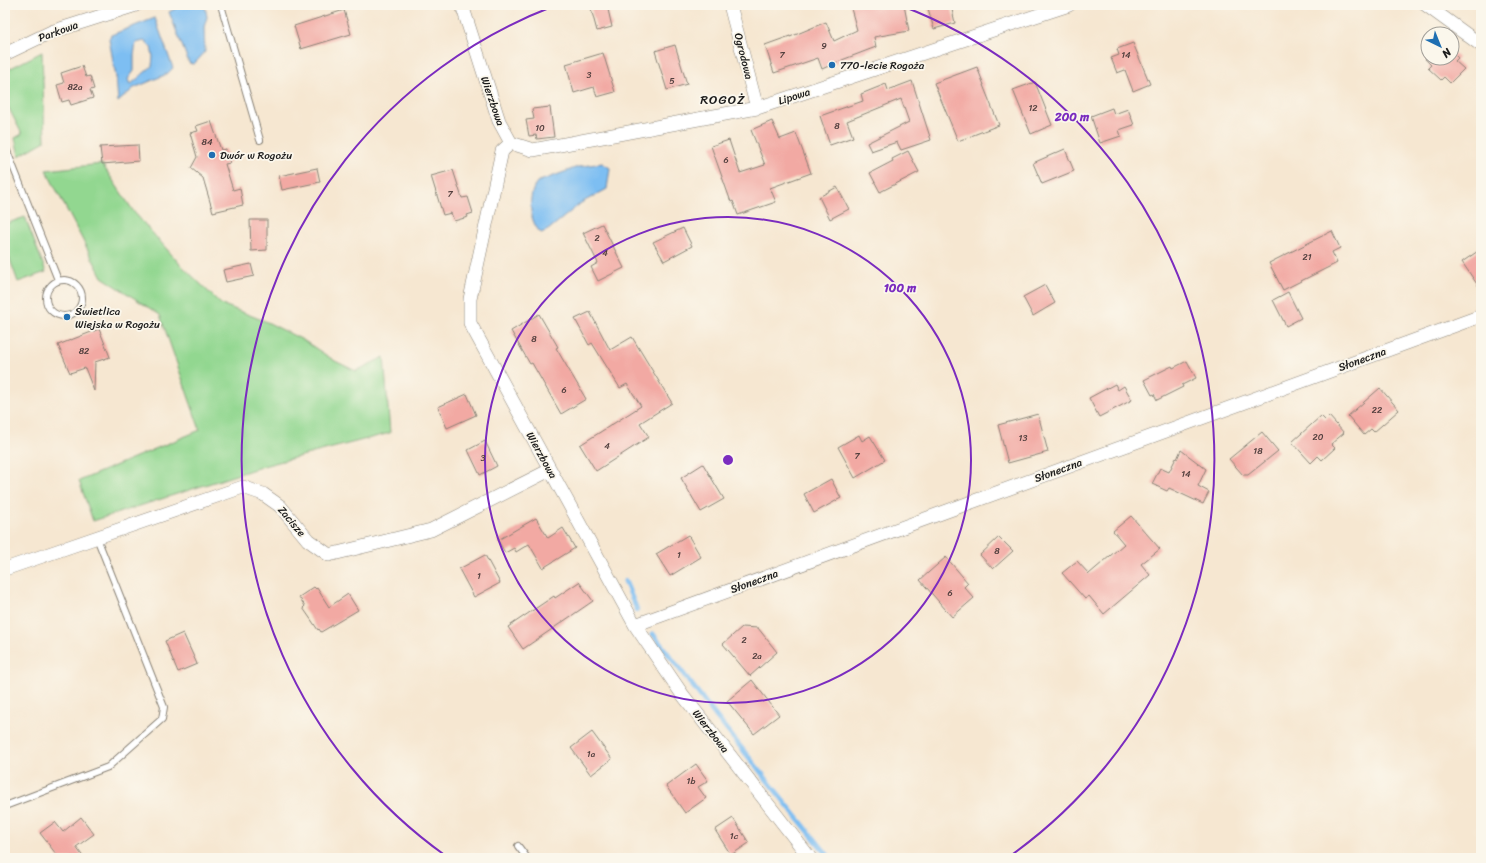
<svg xmlns="http://www.w3.org/2000/svg" width="1486" height="863" font-family="Sriracha,sans-serif">
	<style>
		.green { fill: #92d790; stroke: #577a56 }
		.water { fill: #7dbef2; stroke: #4c6d87; fill-rule: evenodd }
		.lines { fill: none; stroke-linecap: round; stroke-linejoin: round }
		.stream { stroke: #7dbef2; stroke-width: 5 }
		.building { fill: #f2a9a3 }
		.service-casing { stroke: #898276; stroke-width: 8 }
		.minor-casing { stroke: #898276; stroke-width: 14 }
		.service { stroke: #fff; stroke-width: 6 }
		.minor { stroke: #fff; stroke-width: 13 }
		.ring { fill: none; stroke: #7b2cbf; stroke-width: 2 }
		.poi-dot { fill: #1f6fb2; stroke: #fbf7ec; stroke-width: 1.5 }
		.labels { text-anchor: middle; stroke-width: 3.5; stroke-linejoin: round; paint-order: stroke }
		.number-label { font-size: 9px; fill: #523f3e }
		.street-label { font-size: 11px; fill: #1c1c1c; stroke: #fbf7ec }
		.poi-label { font-size: 11px; fill: #1c1c1c; stroke: #fbf7ec; text-anchor: start }
		.quarter-label { font-size: 13px; letter-spacing: 1px; fill: #1c1c1c; stroke: #fbf7ec }
		.centre { fill: #7b2cbf; stroke: #fbf7ec; stroke-width: 2 }
		.ring-label { font-size: 12px; text-anchor: middle; font-weight: bold; fill: #7b2cbf; stroke: #fbf7ec; stroke-width: 3.5; stroke-linejoin: round; paint-order: stroke }
	</style>
	<rect width="100%" height="100%" fill="#fbf7ec"/>
	<filter id="ink" filterUnits="userSpaceOnUse"><feTurbulence type="fractalNoise" baseFrequency=".025" numOctaves="2"/><feDisplacementMap in="SourceGraphic" scale="8" xChannelSelector="R" yChannelSelector="G"/><feConvolveMatrix kernelMatrix="1 2 1 2 8 2 1 2 1" color-interpolation-filters="sRGB"/></filter>
	<filter id="wash" filterUnits="userSpaceOnUse"><feTurbulence type="fractalNoise" baseFrequency=".012" numOctaves="4" result="noise"/><feDisplacementMap in="SourceGraphic" scale="16" xChannelSelector="R" yChannelSelector="G"/><feGaussianBlur stdDeviation="0.9" result="paint"/><feColorMatrix in="noise" values="0 0 0 0 0 0 0 0 0 0 0 0 0 0 0 0 0 1.4 0 .05"/><feComposite in="paint" operator="in"/></filter>
	<g filter="url(#wash)">
		<rect width="100%" height="100%" fill="#f6e7d1"/>
		<!-- green -->
		<path class="green" d="M42 52 45 141 19 156 15 138 22 134 5 101V71Z
			M102 164 134 212 179 263 221 304 265 321 303 340 335 361 356 371 384 357 390 433 267 465 93 521 79 481 200 430 160 315 102 277 46 170Z
			M25 217 46 272 18 282 5 246V224Z"/>
		<!-- water -->
		<path class="water" d="M182 5H205L207 17 204 27 205 52 196 62 193 64 189 63 169 12Z
			M155 18 173 68 167 74 134 88 118 102 116 77 109 39 111 35ZM144 41 151 47 153 57 152 66 130 85 128 79 134 71V55L136 43Z
			M602 163 610 168 607 189 581 203 548 230 541 233C529 222 527 196 537 182L578 167Z"/>
		<g class="lines">
			<!-- stream -->
			<path class="stream" d="M625 581 637 610
				M653 634 718 719 830 858"/>
		</g>
		<g id="blocks">
			<!-- building -->
			<path class="building" d="M590 5H607L612 27 597 31Z
				M850 5H904L909 31 874 37 876 47 842 60 822 69 818 58 774 73 765 45 790 36V37L826 22 834 41 857 30Z
				M927 5H951L955 23 934 29Z
				M344 10 351 34 301 49 294 26Z
				M1133 43 1150 84 1133 91 1125 70 1117 73 1111 58 1119 55 1117 49Z
				M675 45 687 84 667 90 655 51Z
				M1452 52 1458 58 1455 61 1464 69 1450 83 1444 77 1441 80 1428 68 1431 65 1425 59 1428 56V58H1452Z
				M603 53 615 92 597 97 594 87 574 93 566 64Z
				M82 66 86 77 90 76 94 89 90 90 93 98 71 105 69 100 62 102 57 85 64 83 61 73Z
				M977 67 984 85H983L999 125 958 141 934 83Z
				M912 81 931 140 901 150 897 142 871 151 867 143 909 122 901 99 847 121 853 137 830 145 820 116 863 101 861 94 886 84 888 90Z
				M1035 82 1052 125 1031 134 1013 90Z
				M550 107 554 137 537 139 536 135 529 136 526 120 534 119 532 109Z
				M1112 108 1114 114 1128 109 1134 125 1119 130 1121 136 1100 143 1091 116Z
				M211 121 221 150 226 149 230 163 225 164 233 190 240 188 243 205 213 212 203 178 191 168 197 157 190 133 198 131 196 126Z
				M772 121 780 139 796 133 811 173 770 188 776 202 738 215 733 201 731 202 711 146 729 140 740 173 765 165 751 130Z
				M138 145 139 161 102 164 100 147Z
				M1065 149 1074 171 1042 184 1033 163Z
				M908 151 919 172 880 192 870 173 893 161 892 159Z
				M317 168 320 182 282 190 279 176Z
				M453 170 462 198 468 197 473 213 467 215 468 217 454 221 451 213 443 215 431 176Z
				M837 187 849 209 830 219 819 197Z
				M250 220H267V250L251 251Z
				M602 224 624 268 598 281 591 267 598 263 583 233Z
				M683 228 692 246 664 261 653 242Z
				M1332 231 1340 248 1332 252 1337 263 1283 290 1269 263Z
				M1481 249V290L1462 262Z
				M251 264 254 276 226 282 223 270Z
				M1045 285 1055 303 1033 316 1023 297Z
				M1288 292 1301 318 1286 326 1273 300Z
				M590 312 610 350 632 337 672 403 640 423 649 437 596 471 580 445 641 406 627 384 620 388 592 343 589 345 575 319Z
				M539 314 558 347 556 348 586 399 561 414 532 363 530 364 511 331Z
				M99 329 110 357 95 362 94 391 85 368 70 373 58 345Z
				M1187 361 1196 378 1182 385 1183 387 1157 400 1154 394 1152 395 1144 380 1172 366 1173 368Z
				M1115 384 1118 390 1124 386 1132 400 1099 417 1089 398Z
				M1380 388 1399 410 1374 432 1371 429 1364 435 1348 416Z
				M467 394 476 415 447 428 438 407Z
				M1038 414 1048 452 1008 463 998 425Z
				M1321 416 1325 420 1329 416 1344 433 1331 444 1335 448 1322 460 1318 456 1311 463 1292 442Z
				M1262 432 1278 451 1248 475H1243L1229 459Z
				M859 435 862 441 870 436 885 460 855 478 838 447Z
				M485 441 497 466 480 475 468 450Z
				M1181 450 1206 469 1198 486 1209 492 1203 504 1169 488 1167 491 1152 484 1160 468 1169 472 1176 458 1177 459Z
				M703 464 724 499 701 512 681 478Z
				M831 479 841 498 814 513 804 494Z
				M1131 516 1160 549 1141 564 1150 575 1104 614 1089 596 1085 599 1062 573 1077 561 1089 574 1124 544 1113 531Z
				M536 518 548 538 563 528 575 548 543 568 529 544 516 552 514 548 505 553 498 540Z
				M688 535 701 557 670 576 656 554Z
				M999 537 1013 551 993 569 980 555Z
				M485 555 500 583 474 597 459 569Z
				M946 557 968 583 964 587 974 598 952 617 920 580Z
				M579 582 593 601 523 649 508 627 554 596 555 598Z
				M314 587 316 589 317 588 329 607 348 594 358 610 321 632 319 629 318 630 312 621 303 608 305 606 299 597Z
				M742 627 758 628 777 652 750 676 723 644Z
				M183 633 197 664 178 672 165 641Z
				M752 680 779 715 754 734 727 701Z
				M592 732 612 759 591 775 571 748Z
				M696 764 708 781 698 787 706 798 685 813 666 786Z
				M81 817 94 834 76 847 84 858H59L40 833 55 822 63 832Z
				M733 818 749 843 731 855 715 830Z"/>
		</g>
	</g>
	<g filter="url(#ink)">
		<use href="#blocks" fill-opacity="0" stroke="#898276" stroke-width="1"/>
		<g class="lines">
			<defs>
				<path id="service" d="M221 5 260 140
					M5 146 58 280
					M46 298a18 18 0 1 1 36 0a18 18 0 1 1-36 0Z
					M5 806 108 767 162 719 164 707 97 538
					M518 846 527 858"/>
				<path id="minor" d="M462 5 499 121 511 143
					M730 5 757 108
					M1426 5 1481 45
					M5 54 51 32 136 5
					M511 143 502 151 470 299V323L635 625 682 694 810 858
					M511 143 533 150 757 108 1069 5
					M5 569 243 487 263 494 280 506 308 540 329 555 431 530 550 470
					M635 625 1481 316"/>
			</defs>
			<!-- service casing -->
			<use href="#service" class="service-casing"/>
			<!-- minor casing -->
			<use href="#minor" class="minor-casing"/>
			<!-- service -->
			<use href="#service" class="service"/>
			<!-- minor -->
			<use href="#minor" class="minor"/>
		</g>
	</g>
	<!-- distance rings -->
	<g class="ring">
		<circle cx="728" cy="460" r="243"/>
		<path d="M446 856A486 486 0 0 1 554 6M902 6A486 486 0 0 1 1010 856"/>
	</g>
	<!-- markers -->
	<g class="poi-dot">
		<circle cx="832" cy="65" r="4"/>
		<circle cx="212" cy="155" r="4"/>
		<circle cx="67" cy="317" r="4"/>
	</g>
	<g class="labels">
		<!-- number labels -->
		<g class="number-label">
			<text x="824" y="49">9</text>
			<text x="782" y="58">7</text>
			<text x="1126" y="58">14</text>
			<text x="589" y="78">3</text>
			<text x="672" y="84">5</text>
			<text x="75" y="90">82a</text>
			<text x="1033" y="111">12</text>
			<text x="837" y="129">8</text>
			<text x="540" y="131">10</text>
			<text x="207" y="145">84</text>
			<text x="726" y="163">6</text>
			<text x="450" y="197">7</text>
			<text x="597" y="241">2</text>
			<text x="605" y="256">4</text>
			<text x="1307" y="260">21</text>
			<text x="534" y="342">8</text>
			<text x="84" y="354">82</text>
			<text x="564" y="393">6</text>
			<text x="1377" y="413">22</text>
			<text x="1318" y="440">20</text>
			<text x="1023" y="441">13</text>
			<text x="607" y="449">4</text>
			<text x="1258" y="454">18</text>
			<text x="857" y="459">7</text>
			<text x="483" y="461">3</text>
			<text x="1186" y="477">14</text>
			<text x="997" y="554">8</text>
			<text x="679" y="558">1</text>
			<text x="479" y="579">1</text>
			<text x="950" y="596">6</text>
			<text x="744" y="643">2</text>
			<text x="757" y="659">2a</text>
			<text x="591" y="757">1a</text>
			<text x="691" y="784">1b</text>
			<text x="734" y="839">1c</text>
		</g>
		<!-- street labels -->
		<g class="street-label">
			<text transform="translate(58 31) rotate(-20)" y="4">Parkowa</text>
			<text transform="translate(744 56) rotate(76)" y="4">Ogrodowa</text>
			<text transform="translate(794 96) rotate(-18)" y="4">Lipowa</text>
			<text transform="translate(493 101) rotate(71)" y="4">Wierzbowa</text>
			<text transform="translate(1362 359) rotate(-20)" y="4">Słoneczna</text>
			<text transform="translate(542 455) rotate(61)" y="4">Wierzbowa</text>
			<text transform="translate(1058 470) rotate(-20)" y="4">Słoneczna</text>
			<text transform="translate(292 521) rotate(50)" y="4">Zacisze</text>
			<text transform="translate(754 581) rotate(-20)" y="4">Słoneczna</text>
			<text transform="translate(711 731) rotate(52)" y="4">Wierzbowa</text>
		</g>
		<!-- poi labels -->
		<g class="poi-label">
			<text x="840" y="69">770-lecie Rogoża</text>
			<text x="220" y="159">Dwór w Rogożu</text>
			<text x="75" y="315">Świetlica<tspan x="75" dy="13">Wiejska w Rogożu</tspan></text>
		</g>
		<!-- quarter labels -->
		<g class="quarter-label">
			<text x="723" y="104">ROGOŻ</text>
		</g>
	</g>
	<circle cx="728" cy="460" r="6" class="centre"/>
	<g class="ring-label">
		<text x="1072" y="121">200 m</text>
		<text x="900" y="292">100 m</text>
	</g>
	<!-- margin -->
	<rect width="1486" height="863" fill="none" stroke="#fbf7ec" stroke-width="20"/>
	<!-- north arrow -->
	<g transform="translate(1440 46) rotate(137)"><circle r="19" fill="#fbf7ec" stroke="#a29f99"/>
	<path d="M0-3L7 15L0 10L-7 15Z" fill="#1f6fb2"/>
	<text y="-6" font-size="11" font-weight="bold" text-anchor="middle" fill="#1c1c1c">N</text>
	</g>
</svg>
